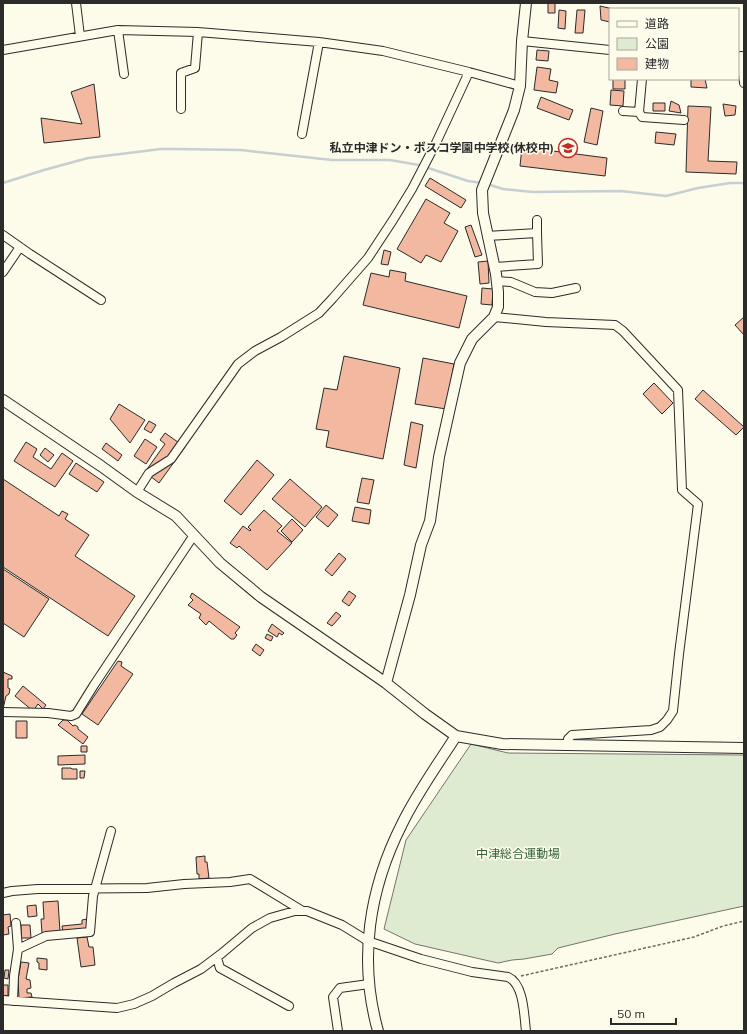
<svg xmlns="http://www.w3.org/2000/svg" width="747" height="1034" font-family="Mulish,'Noto Sans JP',sans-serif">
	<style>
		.park { fill: #deebd1; stroke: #74746e }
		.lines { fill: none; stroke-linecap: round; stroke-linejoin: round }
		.stream { stroke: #c7d0d0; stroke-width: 2.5 }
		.building { fill: #f2b8a0; stroke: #2b2b2b }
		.minor-casing { stroke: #2b2b2b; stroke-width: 10 }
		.tertiary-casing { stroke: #2b2b2b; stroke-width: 12 }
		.path { stroke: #6a6964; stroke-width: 1.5; stroke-dasharray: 3 2; stroke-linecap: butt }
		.minor { stroke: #fdfbea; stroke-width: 8 }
		.tertiary { stroke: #fdfbea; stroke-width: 10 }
		.labels { text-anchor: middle; stroke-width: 3; stroke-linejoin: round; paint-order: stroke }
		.poi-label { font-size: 12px; font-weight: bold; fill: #2b2b2b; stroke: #fdfbea; text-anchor: end }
		.park-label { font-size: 12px; fill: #34623c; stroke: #fdfbea }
	</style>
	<rect width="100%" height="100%" fill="#fdfbea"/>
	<!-- park -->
	<path class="park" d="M471 744 508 753 744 755V906L615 934 558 948 552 954 524 959 512 960 498 963 415 944 384 929 406 840Z"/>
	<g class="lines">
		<!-- stream -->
		<path class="stream" d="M3 183 44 170 88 158 161 149H176L241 150 332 160H390L419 165 468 181 482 183
			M487 184 503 189 533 192 621 191 666 196 698 188 730 183H744"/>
	</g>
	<!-- building -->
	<path class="building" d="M548 3H555V13H548Z
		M600 6 613 9H610V22L601 20Z
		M559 10 566 11 565 29 558 28Z
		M577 10H585L583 33H575Z
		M537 50 549 51 548 61 536 60Z
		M537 67 551 69 549 80 558 82 556 93 534 90Z
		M613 79H625V89H613Z
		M691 79H705L707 88 691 87Z
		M94 84 100 137 44 143 41 118 82 124 71 92Z
		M611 90 624 91 623 106 610 105Z
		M541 97 573 110 569 120 537 108Z
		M671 101 679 105 681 113 669 111Z
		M653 103H665V111H653Z
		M723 104 736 106 735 115 725 116Z
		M688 106 711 107 708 161 737 162 736 174 686 172Z
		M591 108 603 111 597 145 584 142Z
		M656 132 676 134 674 145 655 143Z
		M522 147 607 158 605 176 520 166Z
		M430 178 466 200 461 208 425 186Z
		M426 199 450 213 444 223 458 231 441 262 426 255 421 263 397 249Z
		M471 225 482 255 475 257 465 227Z
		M384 250 391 252 388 265 381 264Z
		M488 261 489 283 480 284 478 262Z
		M390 270 406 273 405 281 467 296 459 328 363 305 371 273 389 277Z
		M482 288 493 289 492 305 481 304Z
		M744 317V335L735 325Z
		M344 356 400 368 383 459 326 447 329 431 316 429 324 388 337 390Z
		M423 358 454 364 446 409 415 404Z
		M654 383 673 403 662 414 643 394Z
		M703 390 744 427 736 435 695 399Z
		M119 404 145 420 130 443 110 419Z
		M149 421 156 425 151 433 144 429Z
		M411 422 423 425 416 468 404 465Z
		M165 433 185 447 159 483 145 472 165 444 160 440Z
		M145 439 157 447 146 464 134 456Z
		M26 442 37 449 33 457 51 469 62 453 73 461 55 487 14 461Z
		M106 443 122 455 118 461 102 449Z
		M45 448 54 455 48 462 40 455Z
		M257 460 274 475 241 515 224 501Z
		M76 463 104 482 97 492 69 474Z
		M362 478 374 480 369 504 357 502Z
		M3 479 59 516 62 511 68 514 65 519 89 535 75 556 135 596 108 636 3 567Z
		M290 479 322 507 305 527 272 499Z
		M326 505 338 515 328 527 316 517Z
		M355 507 371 510 369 524 352 521Z
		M264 510 282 526 277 531 292 543 267 570 239 546 237 548 230 543 243 526 250 531 251 530 248 527Z
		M292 519 303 530 292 542 281 531Z
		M339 553 346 559 332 576 325 570Z
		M3 569 49 599 24 637 3 623Z
		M349 591 356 596 349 606 342 601Z
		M192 593 240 627 235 633 237 635 234 639H231L209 621 206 625 199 618 201 614 188 605 193 600 190 597Z
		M336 612 341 616 332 626 327 623Z
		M272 624 284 633 282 635 279 633 277 637 268 631Z
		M267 634 273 637 271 641 265 638Z
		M256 644 264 650 260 656 252 650Z
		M118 661 122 662 121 666 133 674 98 725 82 714Z
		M3 672 12 676V679H8V688L10 689 9 694 6 696 3 709Z
		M23 686 46 705 43 709 38 704 33 711 15 696Z
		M63 720H67L73 726 75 725 78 727V729L88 737 83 744 58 725Z
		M16 721H27V738H16Z
		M81 746H87V752H81Z
		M85 755V764L58 765V756Z
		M62 768H71L72 769H77V779H62Z
		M80 771H85L84 778H80Z
		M205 856V862H207L209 878 199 879V874H197L196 857Z
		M58 901 60 932 42 933 41 919H44L43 902Z
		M36 905 37 916 28 917 27 906Z
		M10 914 11 926 8 927 9 934 3 935V915Z
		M87 919 88 930 63 932 62 926 82 924V920Z
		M21 925H30L31 938H21Z
		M87 937 89 947H93L95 965 81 967 77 938Z
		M37 958 47 959V970L39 969V963L37 962Z
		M21 962 29 963 26 979 30 980 31 988 27 989V993H31L32 997 19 998 18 980Z
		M5 970H9L8 979 4 978Z
		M3 985H8V996H3Z"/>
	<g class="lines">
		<defs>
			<path id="minor" d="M76 3 80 36
				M118 30 124 74
				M522 41 610 50
				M3 50 118 30 198 32 319 42 383 51 469 72 520 86
				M741 56 744 83
				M642 79 639 112 642 117 684 120
				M181 109V73L195 68 198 32
				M623 111 639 112
				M302 134 319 42
				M3 235 30 254 101 300
				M487 236 537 233V220
				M495 267 538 264 537 233
				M3 272 20 247
				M497 281 511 282 535 292 552 293 576 288
				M494 317 546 322 615 325 623 331 678 390 682 490 698 504 679 654 673 711 667 720 660 727 651 730 572 735 568 739V746
				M137 492 149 473 171 459 238 364 255 351 281 337 319 313 333 298 368 258 393 220 412 189 436 143 469 72
				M3 712 48 713 71 716 76 714 94 685 194 535
				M3 893 12 891 38 889 147 888 184 884 230 882 250 879 301 910
				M18 949 46 936 90 932 93 896 111 831
				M217 958 220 968 289 1006
				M3 1000 117 1008 134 1004 152 996 174 983 201 969 221 954 252 928 270 918 295 911H307L342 925 368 941 421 959 472 972 508 977C524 984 524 1015 526 1031
				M13 1001 14 976 18 949 16 923
				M338 1031 333 997 340 988 369 984"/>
			<path id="tertiary" d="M3 400 101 466 137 492 176 516 220 563 261 597 386 683 425 714 456 736 502 744 744 748
				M386 683 410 595 421 545 430 521 439 457 460 363 472 339 494 317 498 307V292L496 274 483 213 482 190 514 110 520 86 522 41 526 3
				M378 1031C358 960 369 889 402 824 417 793 438 764 456 736"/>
		</defs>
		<!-- minor casing -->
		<use href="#minor" class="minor-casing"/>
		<!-- tertiary casing -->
		<use href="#tertiary" class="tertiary-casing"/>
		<!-- path -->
		<path class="path" d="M521 976 694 937 723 926 744 921"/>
		<!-- minor -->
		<use href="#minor" class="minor"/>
		<!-- tertiary -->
		<use href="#tertiary" class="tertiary"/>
	</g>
	<!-- icons -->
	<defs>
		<symbol id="school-ring" viewBox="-11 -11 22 22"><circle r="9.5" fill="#fdfbea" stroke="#c62828" stroke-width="1.5"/><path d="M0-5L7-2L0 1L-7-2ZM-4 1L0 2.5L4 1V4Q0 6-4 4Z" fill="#c62828"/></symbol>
	</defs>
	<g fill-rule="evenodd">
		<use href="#school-ring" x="557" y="137" width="22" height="22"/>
	</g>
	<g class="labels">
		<!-- poi labels -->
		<g class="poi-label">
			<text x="554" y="152">私立中津ドン・ボスコ学園中学校(休校中)</text>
		</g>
		<!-- park labels -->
		<g class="park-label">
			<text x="518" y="858">中津総合運動場</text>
		</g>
	</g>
	<!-- border -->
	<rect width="747" height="1034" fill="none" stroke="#2b2b2b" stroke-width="8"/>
	<!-- legend -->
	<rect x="609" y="8" width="130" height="72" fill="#fdfbea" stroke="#a9a89e"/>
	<rect x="617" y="21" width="20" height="6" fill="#fdfbea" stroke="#a9a89e"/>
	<text x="645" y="28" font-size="12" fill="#2b2b2b">道路</text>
	<rect x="617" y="38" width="20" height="12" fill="#deebd1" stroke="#a9a89e"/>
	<text x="645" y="48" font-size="12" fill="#2b2b2b">公園</text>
	<rect x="617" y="58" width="20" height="12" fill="#f2b8a0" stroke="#a9a89e"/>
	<text x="645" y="68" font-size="12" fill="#2b2b2b">建物</text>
	<!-- scale -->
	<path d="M611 1018v6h65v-6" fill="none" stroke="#2b2b2b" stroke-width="2"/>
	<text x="617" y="1018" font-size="12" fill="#2b2b2b" stroke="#fdfbea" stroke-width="3" paint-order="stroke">50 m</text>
</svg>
